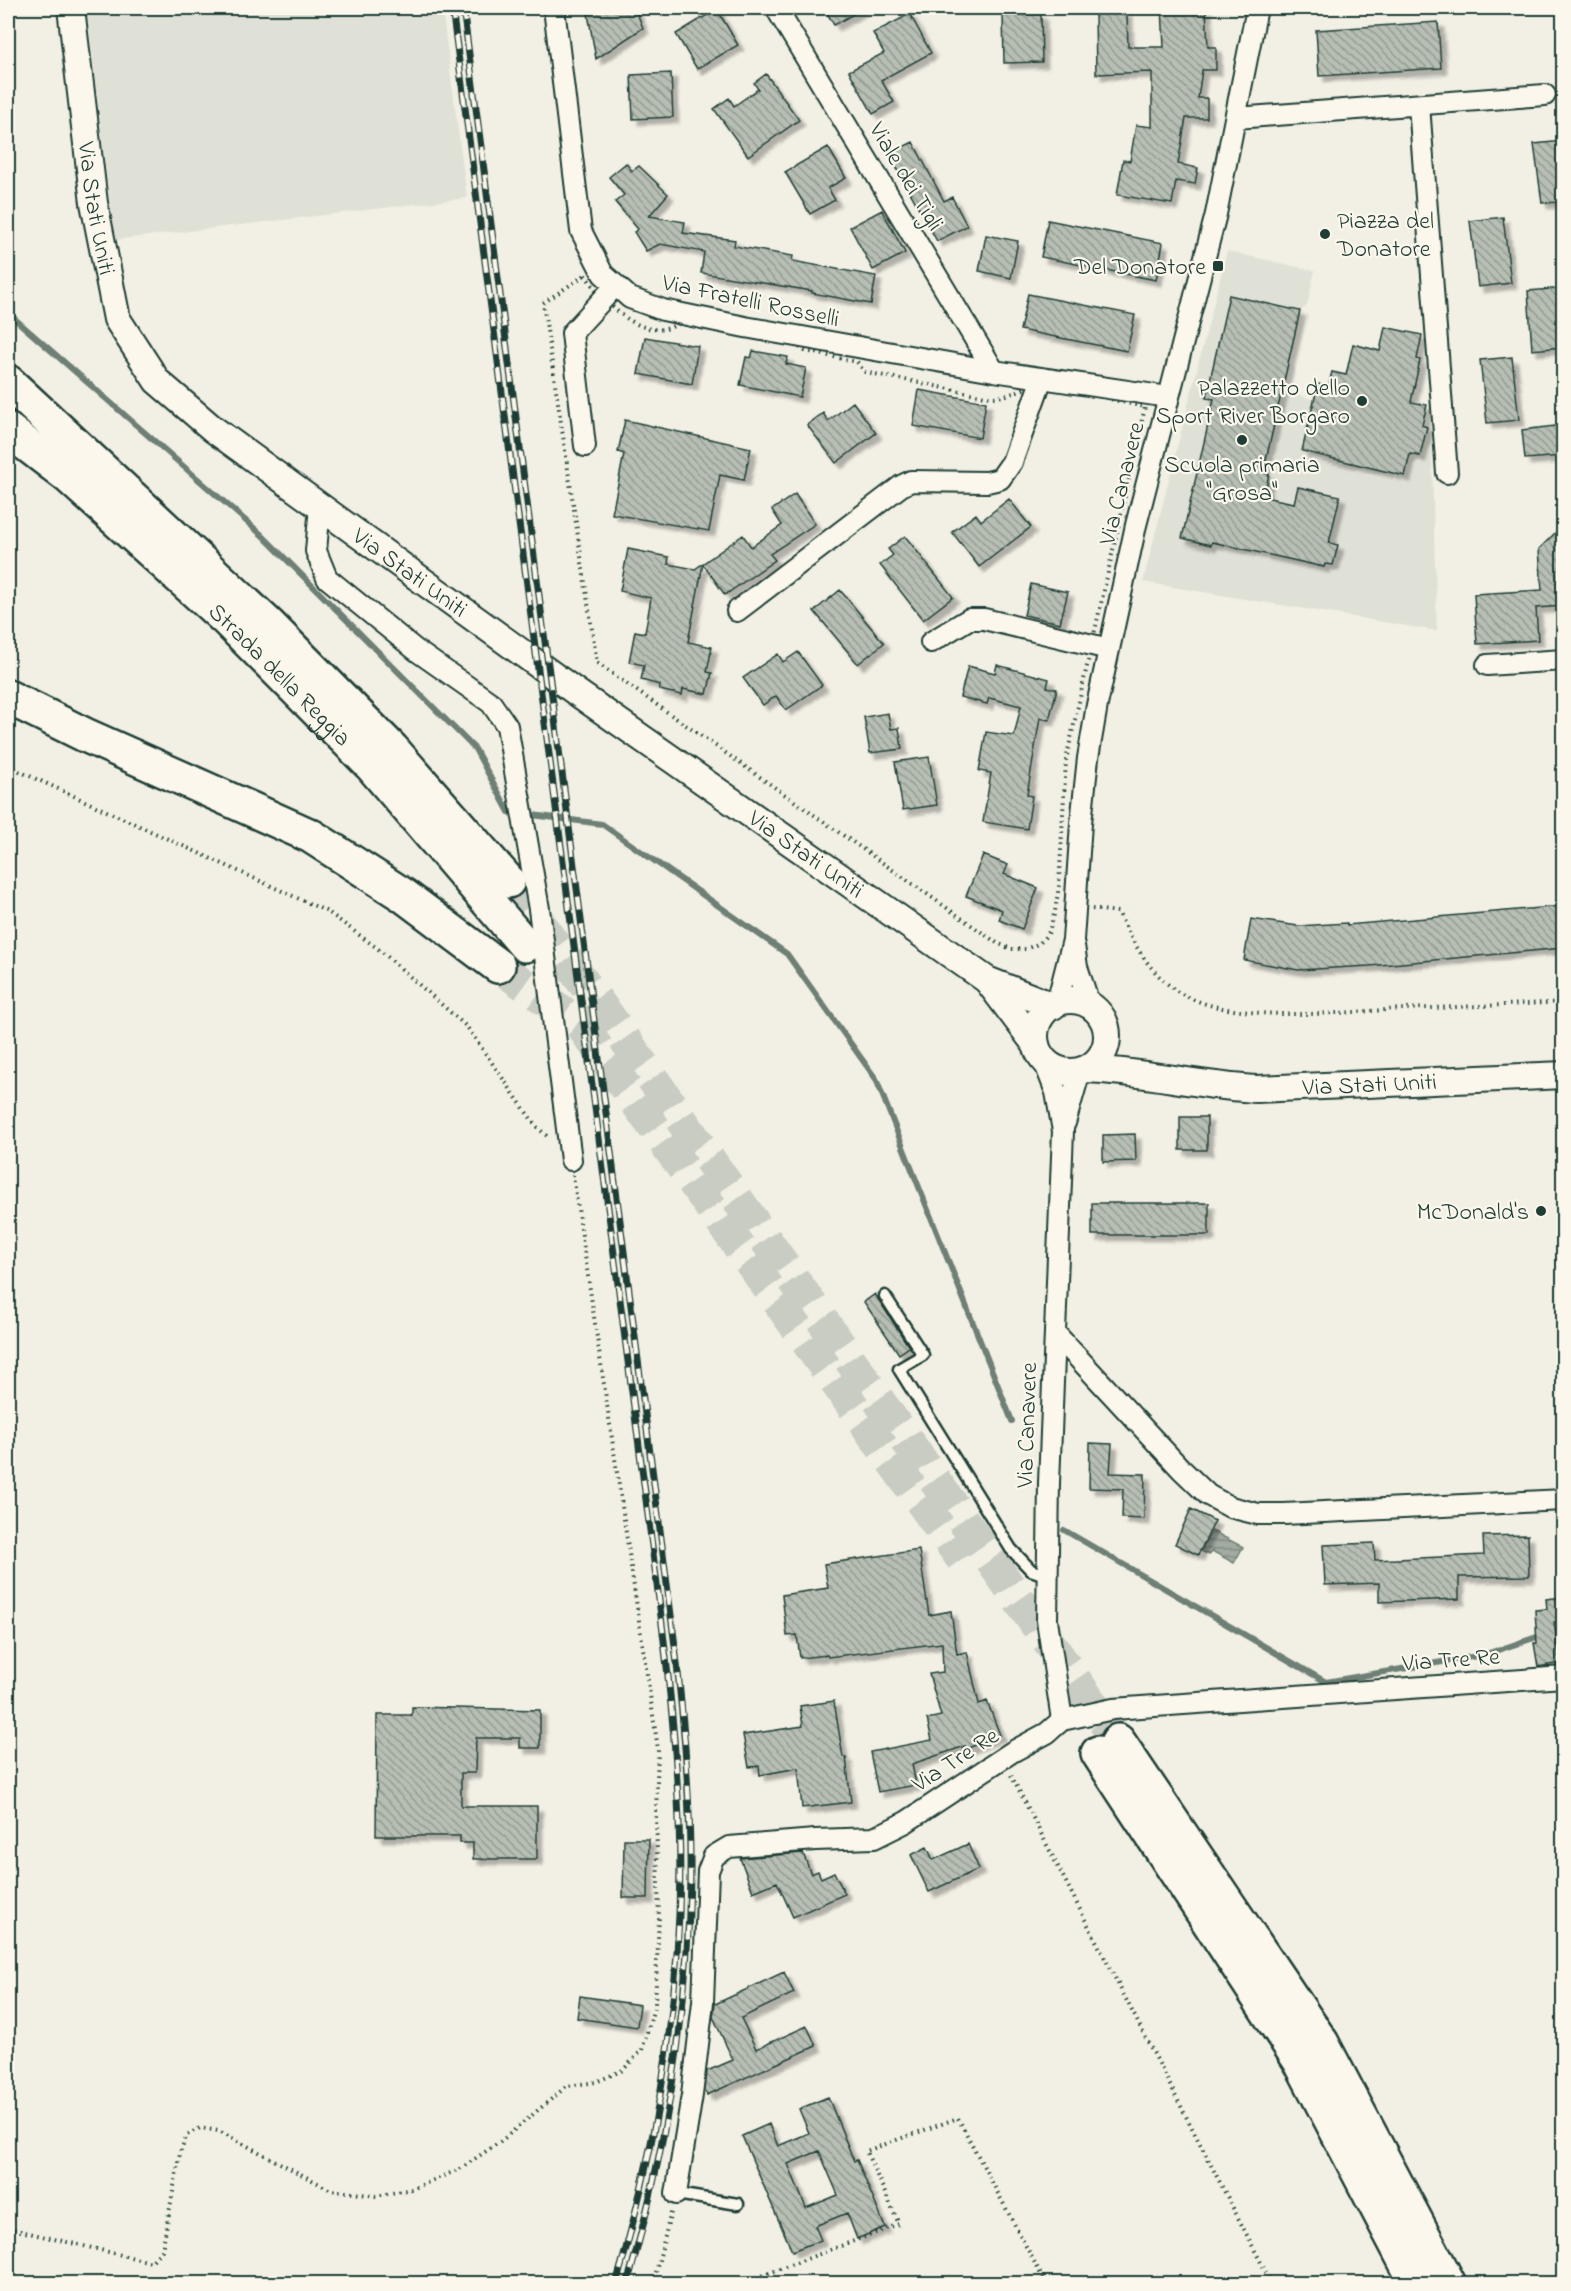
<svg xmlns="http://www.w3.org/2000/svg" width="1571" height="2291" font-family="'Indie Flower',sans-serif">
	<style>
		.built { fill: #e0e1d6 }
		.water { fill: url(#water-rules); stroke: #6e7f75; stroke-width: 1.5 }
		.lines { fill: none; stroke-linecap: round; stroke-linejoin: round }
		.stream { stroke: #6e7f75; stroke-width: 6 }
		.building { fill: url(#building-back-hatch); stroke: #1f3d34; stroke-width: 1.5; fill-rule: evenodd; filter: url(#shadow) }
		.trunk-tunnel { stroke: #c8ccc2; stroke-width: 33; stroke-dasharray: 33 16; stroke-linecap: butt }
		.service-casing { stroke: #1f3d34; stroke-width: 15 }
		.minor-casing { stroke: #1f3d34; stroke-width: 24 }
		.tertiary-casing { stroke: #1f3d34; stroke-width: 30 }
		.trunk-casing { stroke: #1f3d34; stroke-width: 38 }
		.path { stroke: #1f3d34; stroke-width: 4; stroke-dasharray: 1.5 4.5; stroke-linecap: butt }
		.service { stroke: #fbf7ec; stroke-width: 10 }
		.minor { stroke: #fbf7ec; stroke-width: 20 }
		.tertiary { stroke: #fbf7ec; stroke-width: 26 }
		.trunk { stroke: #fbf7ec; stroke-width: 33 }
		.rail-casing { stroke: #1f3d34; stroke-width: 7 }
		.rail { stroke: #fbf7ec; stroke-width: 4.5; stroke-dasharray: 14; stroke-linecap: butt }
		.poi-dot { fill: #1f3d34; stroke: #fbf7ec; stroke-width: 2 }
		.labels { text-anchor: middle; stroke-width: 4.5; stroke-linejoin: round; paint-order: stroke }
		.street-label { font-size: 24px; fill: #1f3d34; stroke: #fbf7ec }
		.poi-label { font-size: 24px; fill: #1f3d34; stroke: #fbf7ec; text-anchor: end }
	</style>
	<defs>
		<pattern id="water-rules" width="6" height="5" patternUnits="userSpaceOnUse" patternTransform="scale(1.5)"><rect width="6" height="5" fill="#a2aba1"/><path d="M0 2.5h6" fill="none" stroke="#838c84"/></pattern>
		<pattern id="building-back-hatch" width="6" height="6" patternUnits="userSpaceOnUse" patternTransform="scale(1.5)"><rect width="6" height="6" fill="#b7beb3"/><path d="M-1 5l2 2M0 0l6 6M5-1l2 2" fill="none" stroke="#949c92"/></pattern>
		<filter id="shadow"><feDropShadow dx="5.5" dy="5.5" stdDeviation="1.5" flood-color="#0004"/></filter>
	</defs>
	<rect width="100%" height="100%" fill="#f2f0e5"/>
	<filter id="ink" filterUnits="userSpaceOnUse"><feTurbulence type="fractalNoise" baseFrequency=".0167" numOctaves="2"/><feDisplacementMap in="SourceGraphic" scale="12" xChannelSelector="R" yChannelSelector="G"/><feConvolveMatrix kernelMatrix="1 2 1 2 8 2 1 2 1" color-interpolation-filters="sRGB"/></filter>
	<g filter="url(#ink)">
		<!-- built -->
		<path class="built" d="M87 8H442L467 198 114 240Z
			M1227 251 1315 271 1307 306 1300 311 1282 389 1314 400 1302 451 1405 475 1410 454 1420 456 1427 427 1431 428 1437 631 1143 582Z"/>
		<!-- water -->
		<path class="water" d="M1212 1531 1243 1547 1234 1563 1212 1551 1209 1555 1201 1551Z"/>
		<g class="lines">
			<!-- stream -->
			<path class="stream" d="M8 313 262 535 475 749 509 812 602 824 787 954 876 1079 1012 1421
				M1064 1530 1326 1682 1483 1655 1564 1628"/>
		</g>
		<!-- building -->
		<path class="building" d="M587 8H635L643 28 596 59Z
			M824 8H864L834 25Z
			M1162 8H1206L1208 47H1216V70H1202L1198 98H1207V118H1186L1178 164 1198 168 1195 184 1176 181 1172 204 1117 195 1123 160 1130 161 1136 125 1152 127V72L1096 74 1095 13 1127 12 1128 47H1164Z
			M717 9 738 45 697 69 676 34Z
			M910 14 931 53 881 80 894 102 873 114 849 71 884 53 873 33Z
			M1041 14 1042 62 1004 63 1003 15Z
			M1438 22 1441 68 1319 76 1316 30Z
			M671 73 673 117 633 119 631 75Z
			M766 74 799 120 748 156 714 109 729 98 734 106 758 89 754 83Z
			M1563 141V202L1542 203 1534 144Z
			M913 142 944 201 952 197 967 226 937 241 889 154Z
			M828 147 846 178 828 188 835 200 810 214 785 172Z
			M626 163 632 171 639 166 668 194 649 216 685 222 683 233 735 240 734 246 793 256 792 261 876 276 871 304 812 293V291L701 273 704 252 660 244 646 251 634 232 638 229 615 202 624 195 609 177Z
			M882 210 905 253 873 270 850 227Z
			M1503 217 1511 283 1478 287 1470 221Z
			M1048 220 1163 243 1156 280 1041 257Z
			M986 235 1018 241 1011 278 979 271Z
			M1563 288V347L1532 350 1528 291Z
			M1028 294 1135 315 1127 351 1020 330Z
			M1229 295 1300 311 1263 473 1269 474 1264 497 1294 503 1298 487 1340 496 1329 543 1338 545 1333 565 1325 564 1324 567 1212 542 1211 545 1182 538 1214 399 1206 398Z
			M1385 327 1422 335 1417 359 1420 360 1411 402 1427 405 1422 425 1427 427 1420 456 1410 454 1405 476 1302 451 1318 384 1328 387 1332 372 1346 375 1353 344 1380 351Z
			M645 337 698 346 692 384 638 374Z
			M753 351 788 357 786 364 806 368 800 397 740 385 746 357 751 358Z
			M1512 357 1519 420 1487 423 1480 360Z
			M919 390 986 402 980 438 913 426Z
			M853 402 876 433 836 463 807 425 823 413 828 421Z
			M625 420 751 448 744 480 720 475 709 531 612 514 624 454 618 452Z
			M1563 425V456L1525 459 1522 430Z
			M795 494 815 524 770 554 775 560 725 595 703 564 688 642 712 647 707 672 712 673 707 694 683 689 682 695 659 690 660 685 641 680 644 665 629 662 635 631 645 633 651 598 620 591 628 549 669 557 668 564 695 569 743 535 751 547 782 525 772 510Z
			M1009 499 1031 527 979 567 952 532 976 514 981 521Z
			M1563 525V606L1536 608 1538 640 1477 644 1474 594 1542 590 1539 549Z
			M905 536 953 597 923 620 880 565 893 555 888 549Z
			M1031 584 1068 592 1060 623 1024 615Z
			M840 590 884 643 858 664 814 611Z
			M798 652 822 685 786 710 776 696 763 705 743 678 778 654 783 662Z
			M997 665 1049 679 1047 687 1057 689 1049 720 1040 718 1027 795 1032 796 1027 829 983 822 991 773 979 771 986 732 1014 736 1021 706 989 698 987 704 960 697 968 666 995 673Z
			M888 713 891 729 899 728 902 749 870 753 864 717Z
			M929 757 937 805 903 810 895 762Z
			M983 855 1008 865 1004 874 1038 888 1022 929 999 920 1002 910 966 896Z
			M1562 906 1563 948 1370 966 1298 970 1244 960 1251 919 1298 926 1347 923V925Z
			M1180 1117H1207V1150H1180Z
			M1135 1134 1136 1161 1103 1162V1135Z
			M1092 1203H1209V1235H1092Z
			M875 1294 909 1347 899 1354 864 1302Z
			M1090 1443 1112 1444 1110 1473 1145 1474 1144 1519 1122 1518 1123 1489 1089 1488Z
			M1191 1509 1215 1521 1198 1555 1175 1544Z
			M1528 1535 1529 1576 1459 1577V1599L1379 1602V1583L1325 1585 1323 1545 1374 1543 1375 1560 1484 1555 1483 1536Z
			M919 1550 929 1615 951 1611 957 1654 967 1652 979 1704 987 1701 1000 1735 966 1749 965 1746 912 1764 916 1785 878 1792 870 1752 932 1740 927 1719 941 1716 929 1674 943 1672 942 1643 828 1657 827 1655 800 1658 797 1635 787 1636 782 1595 828 1588 824 1564Z
			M1563 1597V1622H1554L1560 1663 1538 1667 1534 1643H1537L1535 1610 1547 1609 1546 1599Z
			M834 1701 843 1757H846L851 1802 802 1808 798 1768 760 1775 759 1766 749 1767 743 1735 803 1726 800 1706Z
			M412 1707 540 1710V1748H520V1738H476L475 1773H461V1806H537V1859H473V1843H460V1836H376L377 1715H412Z
			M624 1839H649L648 1898H623Z
			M968 1844 979 1869 929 1892 911 1855 927 1847 933 1860Z
			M803 1853 811 1874 818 1871 821 1878 834 1872 845 1894 793 1917 777 1882 753 1892 740 1858Z
			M784 1972 794 1993 741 2018 756 2049 807 2026 816 2046 707 2095 705 2091 707 2071 733 2060 713 2017 715 2004Z
			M580 1996 640 2005 637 2027 577 2018Z
			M828 2097 854 2161 857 2160 885 2227 857 2239 847 2213 815 2226 821 2240 792 2251 742 2136 769 2124 778 2146 809 2133 799 2109ZM819 2151 838 2195 806 2208 788 2164Z"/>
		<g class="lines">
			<!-- trunk-tunnel -->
			<path class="trunk-tunnel" d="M508 881 609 1017 1118 1741
				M498 966 581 1025 962 1559"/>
			<defs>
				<path id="service" d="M885 1296 923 1355 899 1369 1011 1549 1031 1570 1048 1576
					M676 2194 738 2204"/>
				<path id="minor" d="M554 8 581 231 603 274 630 298 663 310 745 327 994 371 1168 397
					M776 8 994 371
					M1419 105 1447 473
					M1236 118 1545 95
					M585 446 572 333 616 285
					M320 506 316 551 327 578 417 651 491 703 507 726 539 909 571 1160
					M737 611 901 486 911 481 987 482 1000 479 1012 462 1042 378
					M931 642 969 619H984L1109 649
					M1487 665 1564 660
					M1074 945 1077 967 1090 1006
					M1057 1003 1073 940 1081 823 1088 758 1097 705 1136 525 1216 214 1257 8
					M1043 1059 1056 1092 1063 1131 1049 1483 1047 1620 1062 1720
					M1065 1123 1080 1071
					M1055 1333 1181 1469 1208 1495 1230 1507 1258 1514H1284L1564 1500
					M676 2194 692 2095 703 2002 708 1871 714 1856 729 1847 815 1840 874 1838 906 1822 1012 1752 1047 1733 1062 1720 1113 1709 1564 1677"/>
				<g id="tertiary">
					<path id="s1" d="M71 8 94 203 117 319 157 381 213 429 576 692 987 980 1053 1006"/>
					<path d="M987 980 1036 1045"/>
					<circle cx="1071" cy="1036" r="36"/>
					<path id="s2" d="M1086 1069C1143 1071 1199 1086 1256 1089L1564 1075"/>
				</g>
				<g id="trunk">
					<path d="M8 382 269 625 392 749 508 881"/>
					<path id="s3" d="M8 430 69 477 228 621 371 765 525 945"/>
					<path d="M8 697 85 735 311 836 403 895 498 966"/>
					<path d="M1118 1741 1322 2043 1449 2284"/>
					<path d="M1098 1753 1300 2061 1417 2284"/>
				</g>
			</defs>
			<!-- service casing -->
			<use href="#service" class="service-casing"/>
			<!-- minor casing -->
			<use href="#minor" class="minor-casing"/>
			<!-- tertiary casing -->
			<use href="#tertiary" class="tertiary-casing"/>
			<!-- trunk casing -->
			<use href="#trunk" class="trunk-casing"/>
			<!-- path -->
			<path class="path" d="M1559 85 1562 80 1559 43H1564
				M585 275C602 298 632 334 665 329 671 328 677 324 683 322L795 344 805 351 857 362 865 372 990 397C1010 397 1014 391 1030 387 1053 383 1119 402 1145 407L1066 760 1059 886 1055 911 1049 932 1040 943 1026 949H1011L997 943 597 663 543 303Z
				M8 766 328 912 381 951 467 1027 536 1126 549 1138
				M1092 909 1118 912C1132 941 1147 969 1174 989 1226 1026 1341 1012 1403 1009 1457 1007 1510 1005 1564 1002
				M1011 1775 1272 2284
				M8 2228 151 2262 162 2250 181 2149 187 2135 200 2128 219 2131 331 2190 376 2196 412 2189 460 2169 501 2141 567 2086 596 2082 623 2070 642 2050 655 2004 659 1918 656 1815 658 1749 573 1175
				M653 2284 671 2212
				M740 2284 899 2224 866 2151 958 2118 1046 2284"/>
			<!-- service -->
			<use href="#service" class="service"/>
			<!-- minor -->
			<use href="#minor" class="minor"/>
			<!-- tertiary -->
			<use href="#tertiary" class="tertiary"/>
			<!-- trunk -->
			<use href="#trunk" class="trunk"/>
			<defs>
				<path id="rail" d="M452 8 655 1569C666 1653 676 1737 679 1822 685 1978 660 2134 616 2284
					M463 8 675 1646C684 1723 691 1800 690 1877 688 2015 666 2151 627 2284"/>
			</defs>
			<!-- rail casing -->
			<use href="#rail" class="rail-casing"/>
			<!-- rail -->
			<use href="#rail" class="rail"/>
		</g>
	</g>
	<!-- markers -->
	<g class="poi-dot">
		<circle cx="1325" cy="234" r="6"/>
		<rect x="1212" y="260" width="12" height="12" rx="3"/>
		<circle cx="1362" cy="401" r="6"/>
		<circle cx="1242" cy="440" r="6"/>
		<circle cx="1541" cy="1211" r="6"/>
	</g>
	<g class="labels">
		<!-- street labels -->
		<g class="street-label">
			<text transform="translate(907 176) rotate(59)" y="8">Viale dei Tigli</text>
			<text dy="8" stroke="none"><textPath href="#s1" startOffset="202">Via Stati Uniti</textPath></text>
			<text transform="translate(751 300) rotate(12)" y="8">Via Fratelli Rosselli</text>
			<text transform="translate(1121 483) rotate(-76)" y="8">Via Canavere</text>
			<text dy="8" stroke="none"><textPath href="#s1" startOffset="706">Via Stati Uniti</textPath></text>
			<text dy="8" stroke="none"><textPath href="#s3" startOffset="366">Strada della Reggia</textPath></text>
			<text dy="8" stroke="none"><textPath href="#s1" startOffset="1192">Via Stati Uniti</textPath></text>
			<text dy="8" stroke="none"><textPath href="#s2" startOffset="285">Via Stati Uniti</textPath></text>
			<text transform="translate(1026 1425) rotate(-88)" y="8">Via Canavere</text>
			<text transform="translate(1451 1659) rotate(-4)" y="8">Via Tre Re</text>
			<text transform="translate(955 1759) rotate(-33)" y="8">Via Tre Re</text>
		</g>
		<!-- poi labels -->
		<g class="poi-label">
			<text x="1337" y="228" text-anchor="start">Piazza del<tspan x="1337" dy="28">Donatore</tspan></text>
			<text x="1206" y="274">Del Donatore</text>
			<text x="1350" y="395">Palazzetto dello<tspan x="1350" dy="28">Sport River Borgaro</tspan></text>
			<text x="1242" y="472" text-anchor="middle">Scuola primaria<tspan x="1242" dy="28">"Grosa"</tspan></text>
			<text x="1529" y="1219">McDonald's</text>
		</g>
	</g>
	<!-- margin -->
	<rect width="1571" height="2291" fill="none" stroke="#fbf7ec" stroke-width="30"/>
	<rect x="15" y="15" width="1541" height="2261" fill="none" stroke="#1f3d34" stroke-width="2" filter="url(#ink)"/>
</svg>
